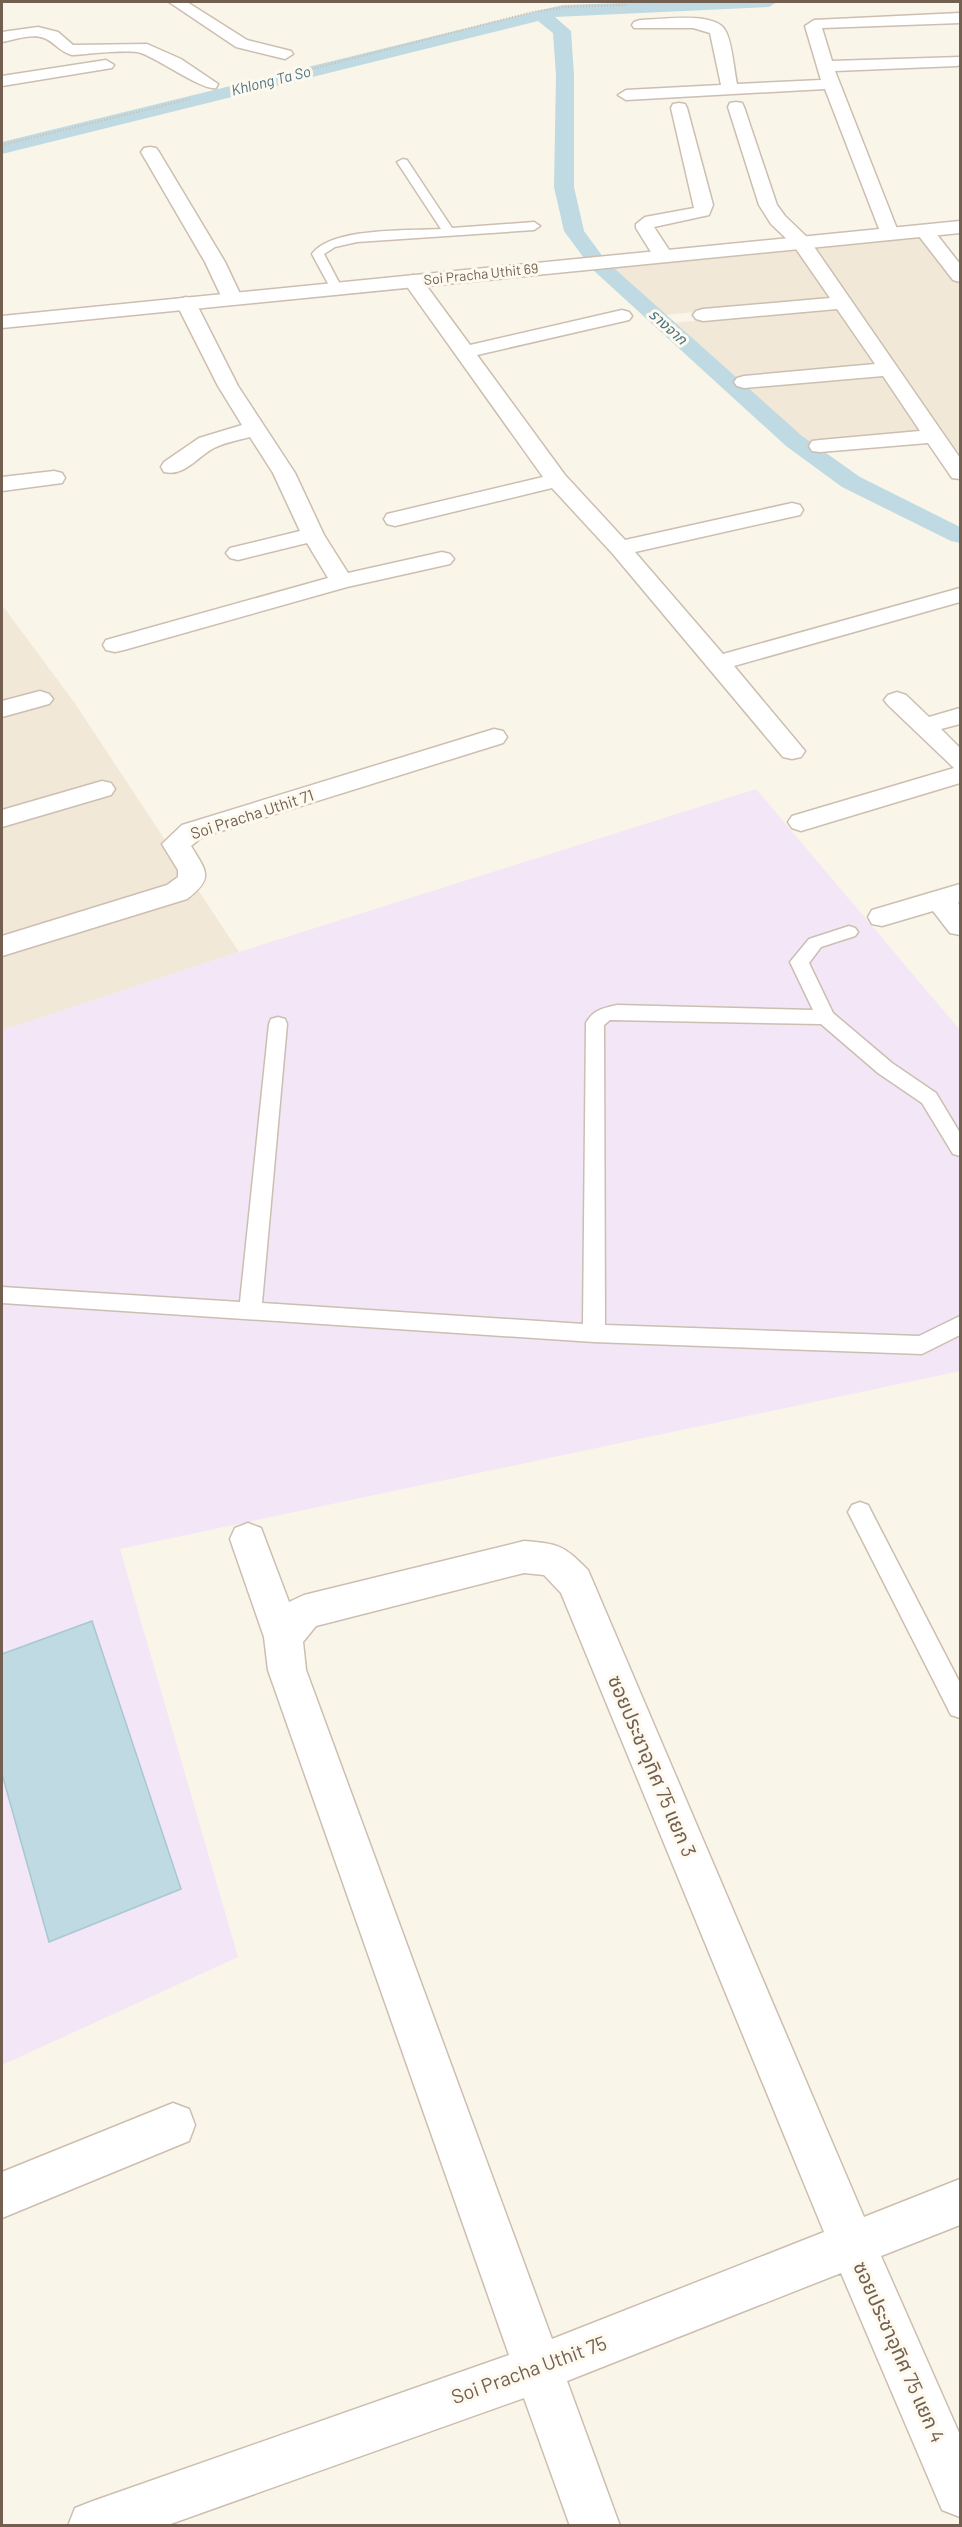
<svg xmlns="http://www.w3.org/2000/svg" width="962" height="2527" font-family="Barlow,'Noto Sans Thai',sans-serif">
	<style>
		.residential { fill: #f1e8d8 }
		.education { fill: #f2e6f7 }
		.water { fill: #bfdae2; stroke: #a7c8d3; stroke-width: 1.5 }
		.lines { fill: none; stroke-linecap: round; stroke-linejoin: round }
		.canal { fill: #bfdae2; fill-rule: evenodd }
		.service-casing { stroke: #ccbeb0; stroke-width: 3 }
		.minor-casing { stroke: #ccbeb0; stroke-width: 3 }
		.tertiary-casing { stroke: #ccbeb0; stroke-width: 3 }
		.path { stroke: #d2bca6; stroke-width: 2; stroke-dasharray: 1 2; stroke-linecap: butt }
		.service { fill: #fff; fill-rule: evenodd }
		.minor { fill: #fff; fill-rule: evenodd }
		.tertiary { fill: #fff; fill-rule: evenodd }
		.labels { text-anchor: middle; stroke-width: 6; stroke-linejoin: round; paint-order: stroke }
		.far-street-label { font-size: 14px; fill: #725f4f; stroke: #fdf9ef }
		.far-water-label { font-size: 15px; font-style: italic; fill: #4b7483; stroke: #fdf9ef }
		.street-label { font-size: 16px; fill: #725f4f; stroke: #fdf9ef }
		.near-street-label { font-size: 20px; fill: #725f4f; stroke: #fdf9ef }
	</style>
	<rect width="100%" height="100%" fill="#faf5e9"/>
	<!-- residential -->
	<path class="residential" d="M922 236 960 285V462L809 245Z
		M800 247 833 299 664 315 605 265Z
		M838 308 877 363 731 378 672 323Z
		M886 375 923 432 807 443 744 389Z
		M2 605 74 702 239 952 2 1030Z"/>
	<!-- education -->
	<path class="education" d="M756 789 960 1030V1371L120 1549 238 1957 2 2065V1030L239 952Z"/>
	<!-- water -->
	<path class="water" d="M92 1621 181 1889 49 1942 2 1774V1654Z"/>
	<g class="lines">
		<!-- canal -->
		<path class="canal" d="M651 2H777L769 7 555 17 571 31 574 75V187L584 231 606 261 802 436 860 477 960 527V543L951 541 842 487 786 446 592 269 564 231 554 187 556 75 553 33 538 21 2 154V142L541 10 563 5Z"/>
		<defs>
			<path id="service" d="M403 159 407 160 452 228 534 222 540 226 534 230 357 242 335 247 324 254 342 288 336 292 332 291 312 254C332 227 408 231 441 229L397 162Z
				M849 926 855 928 858 932 855 936 821 947 809 963 833 1013 892 1063 936 1093 960 1133V1156L953 1154 922 1103 878 1073 821 1024 610 1020 604 1025 605 1325 919 1336 960 1316V1335L922 1354 594 1342 2 1303V1287L240 1302 269 1024 271 1019 278 1017 285 1019 287 1024 262 1303 583 1324 586 1023C593 1010 603 1008 617 1005L813 1010 790 962 809 939Z
				M860 1502 868 1505 960 1683V1718L951 1715 848 1512 852 1505Z"/>
			<path id="minor" d="M169 2H187L247 40 291 51 293 54 285 59 236 47Z
				M960 13V23L822 28 832 61 960 57V65L957 66 835 71 899 234 897 238H883L881 234 825 89 626 100 618 95 626 90 721 85 710 33 693 28H634L632 25 634 22 640 20C659 20 714 11 725 30 732 41 734 70 737 84L821 80 805 26 814 20Z
				M38 27 58 32 73 45 147 44 181 59 218 84 216 88C203 91 159 59 141 53 129 49 88 54 72 55 58 51 55 42 44 38 32 33 14 40 2 42V32Z
				M106 60 114 65 112 68 2 86V76Z
				M736 102 742 103 744 107 777 205 785 216 808 238 960 458V479L952 478 928 443 820 452 812 451 809 446 812 441 820 440 920 431 883 376 744 388 737 386 734 382 737 378 744 376 875 364 837 309 703 321 696 319 693 315 696 311 703 309 830 298 794 246 771 224 759 205 728 107 730 103Z
				M679 103 685 104 687 108 713 205 709 215 654 227 673 256 670 260H656L636 228V224L645 217 694 208 671 108 673 104Z
				M150 147 156 148 159 152 225 262 242 298 239 302H225L222 298 205 262 141 152 144 148Z
				M924 225 931 227 960 264V282L953 280 915 231 917 227Z
				M413 275 420 277 470 345 622 310 629 312 632 316 629 320 477 355 565 475 625 540 792 503 800 505 803 510 800 515 635 552 723 654 960 588V602L734 666 805 751 801 757 792 759 783 757 612 553 552 488 395 526 387 524 384 519 387 514 543 477 403 281 406 277Z
				M186 297 193 299 196 303 238 386 295 473 324 535 348 573 442 552 450 554 454 559 450 564 347 587 124 650 115 652 106 650 103 645 106 640 328 578 307 543 238 560 230 558 226 553 230 548 300 531 273 473 250 437C238 440 224 443 214 448 197 457 184 477 164 472L161 467 164 462 199 438 242 425 218 386 176 303 179 299Z
				M54 471 62 473 65 478 62 483 2 491V477Z
				M40 691 49 694 53 699 49 704 2 717V701Z
				M897 692 906 695 929 717 960 708V724L941 729 960 748V783L801 831 792 828 788 822 792 816 954 768 888 705 884 700 888 695Z
				M494 729 503 731 507 737 503 743 202 837 191 846C207 872 214 878 187 899L2 956V936L167 885 178 877V870L162 844 182 825Z
				M102 781 111 783 115 789 111 795 2 827V810Z
				M960 884V902L958 903 960 907V935L950 933 933 911 882 926 872 924 868 917 872 910Z
				M248 1523 261 1528 289 1602 304 1595 524 1541C560 1544 563 1545 588 1570L864 2217 960 2179V2225L881 2256 960 2435V2517L942 2510 841 2273 567 2381 620 2526H570L524 2398 165 2526H68L75 2508 93 2501 509 2355 268 1670 264 1637 230 1539 235 1528ZM524 1573 544 1575 561 1593 824 2232 552 2339 306 1670 303 1642 316 1626Z
				M173 2103 189 2109 195 2125 189 2141 2 2218V2172Z"/>
			<path id="tertiary" d="M960 221V233L2 328V316Z"/>
		</defs>
		<!-- service casing -->
		<use href="#service" class="service-casing"/>
		<!-- minor casing -->
		<use href="#minor" class="minor-casing"/>
		<!-- tertiary casing -->
		<use href="#tertiary" class="tertiary-casing"/>
		<!-- path -->
		<path class="path" d="M300 72 532 12 566 7 626 5
			M233 88 281 77
			M2 145 190 99"/>
		<!-- service -->
		<use href="#service" class="service"/>
		<!-- minor -->
		<use href="#minor" class="minor"/>
		<!-- tertiary -->
		<use href="#tertiary" class="tertiary"/>
	</g>
	<g class="labels">
		<!-- far-street labels -->
		<g class="far-street-label">
			<text transform="translate(481 274) rotate(-6)" y="5">Soi Pracha Uthit 69</text>
		</g>
		<!-- far-water labels -->
		<g class="far-water-label">
			<text transform="translate(271 81) rotate(-14)" y="5">Khlong Ta So</text>
			<text transform="translate(668 327) rotate(42)" y="5">รางจาก</text>
		</g>
		<!-- street labels -->
		<g class="street-label">
			<text transform="translate(252 814) rotate(-18)" y="6">Soi Pracha Uthit 71</text>
		</g>
		<!-- near-street labels -->
		<g class="near-street-label">
			<text transform="translate(652 1766) rotate(67)" y="7">ซอยประชาอุทิศ 75 แยก 3</text>
			<text transform="translate(899 2352) rotate(66)" y="7">ซอยประชาอุทิศ 75 แยก 4</text>
			<text transform="translate(529 2370) rotate(-20)" y="7">Soi Pracha Uthit 75</text>
		</g>
	</g>
	<!-- border -->
	<rect width="962" height="2527" fill="none" stroke="#725f4f" stroke-width="6"/>
</svg>
